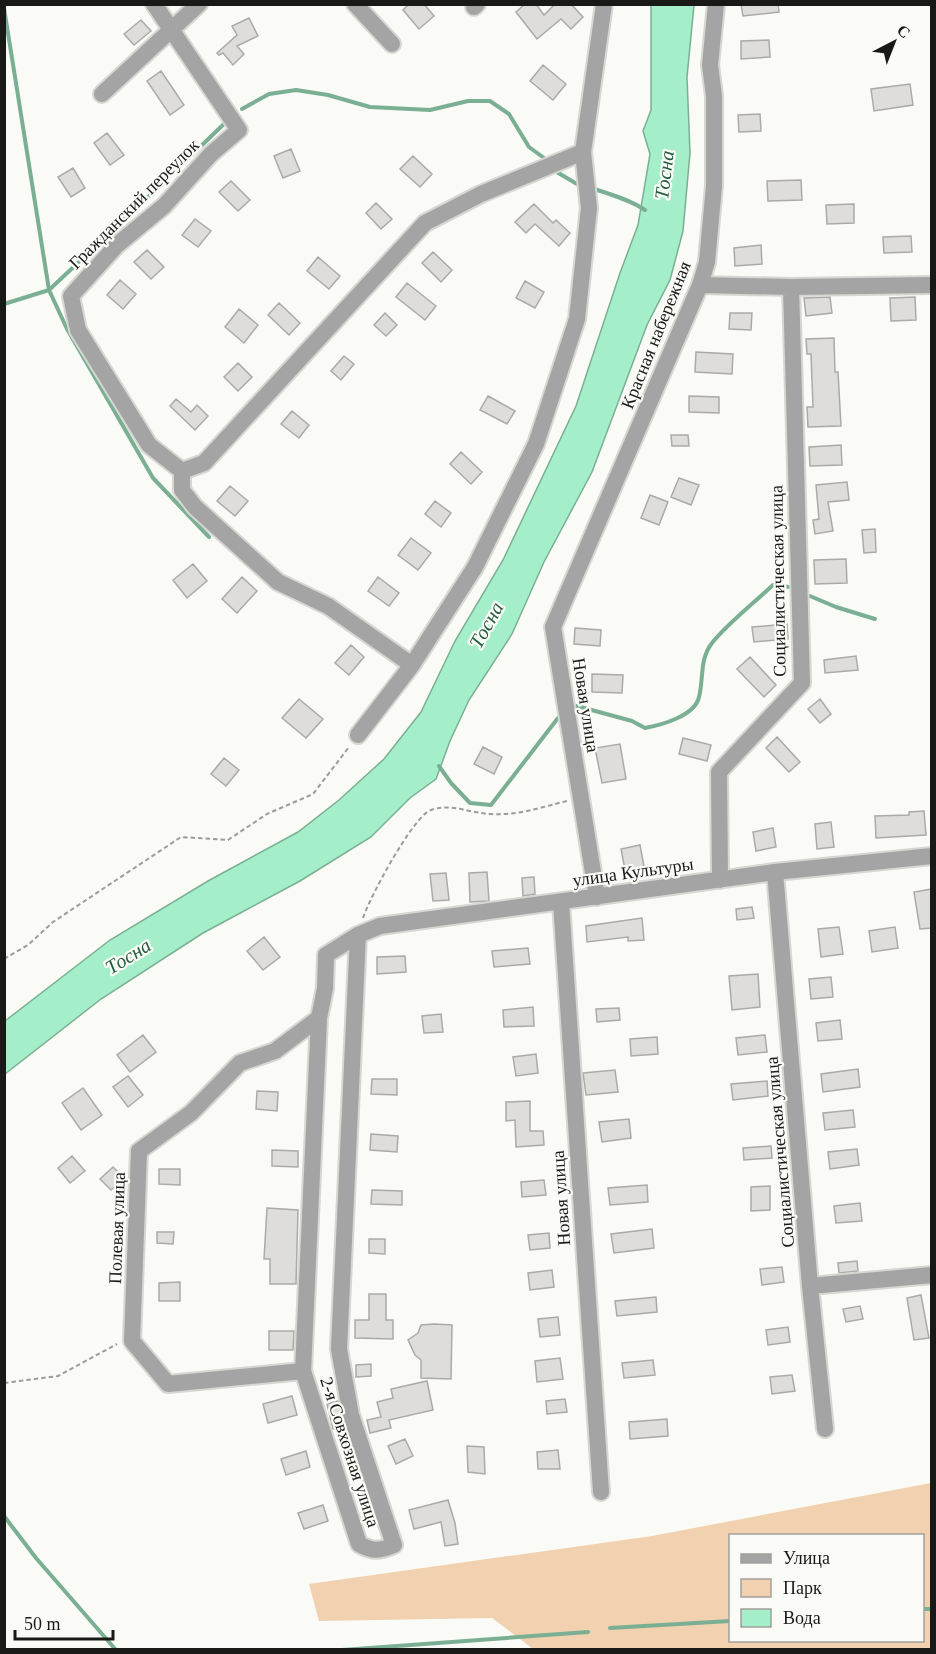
<svg xmlns="http://www.w3.org/2000/svg" width="936" height="1654" font-family="'Times New Roman',serif">
	<style>
		.green { fill: #f1d1af; fill-rule: evenodd }
		.water { fill: #a4efc9; stroke: #7aaf94; stroke-width: 1.5 }
		.lines { fill: none; stroke-linecap: round; stroke-linejoin: round }
		.stream { stroke: #7aaf94; stroke-width: 4 }
		.building { fill: #deddd9; stroke: #abaaa6; stroke-width: 1.5 }
		.minor-casing { stroke: #d6d6d2; stroke-width: 20 }
		.path { stroke: #9c9c99; stroke-width: 2; stroke-dasharray: 4.5 3; stroke-linecap: butt }
		.minor { stroke: #a3a4a3; stroke-width: 16 }
		.labels { text-anchor: middle; stroke-width: 4.5; stroke-linejoin: round; paint-order: stroke }
		.street-label { font-size: 18px; fill: #191a18; stroke: #fafaf6 }
		.water-label { font-size: 20px; font-style: italic; fill: #245c43; stroke: #fafaf6 }
	</style>
	<rect width="100%" height="100%" fill="#fafaf6"/>
	<!-- green -->
	<path class="green" d="M931 1483V1649H533L492 1618 319 1621 309 1584 652 1536ZM730 1536H922V1640H730Z"/>
	<!-- water -->
	<path class="water" d="M651 5H694L687 77 690 153 683 231 670 280 647 325 592 472 544 562 512 634 469 700 450 741 436 779 410 798 371 837 300 881 203 933 101 999 5 1074V1021L110 940 208 881 298 832 339 800 384 759 421 712 455 641 503 560 576 406 620 273 638 225 650 154 643 131 651 110Z"/>
	<g class="lines">
		<!-- stream -->
		<path class="stream" d="M4 8 49 290 67 329 153 478 209 537
			M242 109 269 94 296 90 328 95 370 107 430 110 468 101H490L509 114 529 147 544 158
			M176 170 225 123
			M555 171 577 184
			M592 188C611 195 629 199 645 210
			M4 304 49 290 164 182
			M810 596 836 607 875 619
			M577 706 632 721 645 728C661 725 695 716 699 697 704 678 699 660 712 643 727 624 755 602 773 585L780 584 788 587
			M439 766 451 783 470 803 491 805 558 718
			M4 1516 36 1558 116 1650
			M922 1609H932
			M610 1628 730 1621
			M342 1650 588 1632"/>
	</g>
	<!-- building -->
	<path class="building" d="M409 4H424L434 16 419 29 403 10Z
		M525 4H536L544 15 555 4H571L583 17 571 29 561 19 537 39 516 12Z
		M741 4H778L779 12 743 16Z
		M249 18 258 36 237 46 244 54 233 65 223 53 219 55 217 53 237 35 232 26Z
		M141 20 151 31 134 45 124 34Z
		M769 40 770 57 741 59V41Z
		M543 65 566 84 553 100 530 81Z
		M161 71 184 105 170 115 147 81Z
		M910 84 913 105 874 111 871 89Z
		M760 114 761 131 739 132 738 115Z
		M107 133 124 155 110 165 94 143Z
		M291 149 300 171 283 178 274 156Z
		M413 156 432 174 420 187 400 169Z
		M73 168 85 188 71 197 58 177Z
		M801 180 802 200 768 201 767 181Z
		M231 181 250 200 238 211 219 192Z
		M376 203 392 219 381 229 366 213Z
		M534 204 553 223 556 220 570 233 559 246 535 224 526 233 515 222Z
		M854 204V223L827 224 826 205Z
		M195 219 211 231 198 247 182 235Z
		M911 236 912 252 884 253 883 237Z
		M761 245 762 264 735 266 734 248Z
		M147 250 164 267 151 279 134 262Z
		M433 252 452 270 441 282 422 263Z
		M318 257 340 276 329 289 307 271Z
		M120 280 136 294 123 309 107 295Z
		M525 281 544 292 535 308 516 298Z
		M407 283 436 306 425 320 396 297Z
		M830 297 832 313 806 316 804 298Z
		M915 297 916 320 891 321 890 298Z
		M279 303 300 323 289 335 268 315Z
		M239 309 258 325 244 343 225 327Z
		M385 313 397 325 386 336 374 325Z
		M730 313H752L751 330 729 329Z
		M834 338 835 372H838L841 426 808 427 807 407H813L811 354H807L806 339Z
		M696 352 733 354 732 374 695 372Z
		M344 356 354 364 341 380 331 371Z
		M238 363 252 377 238 391 224 377Z
		M488 396 515 411 507 424 480 410Z
		M689 396 719 397V413L689 412Z
		M176 399 191 412 197 405 208 416 195 430 170 406Z
		M292 411 309 425 299 438 281 424Z
		M671 435H688L689 446H672Z
		M841 445 842 465 810 466 809 447Z
		M461 452 482 472 471 484 450 464Z
		M679 478 699 485 691 505 671 497Z
		M847 482 849 500 828 502 833 531 815 534 813 520 819 519 816 485Z
		M230 486 248 501 235 516 217 501Z
		M650 495 668 502 659 525 641 518Z
		M435 501 451 513 441 527 425 514Z
		M875 529 876 552 864 553 862 530Z
		M411 538 431 553 418 570 398 555Z
		M846 559 847 583 815 584 814 560Z
		M193 564 207 581 187 598 173 580Z
		M242 577 257 591 237 613 222 599Z
		M378 577 399 593 389 606 368 591Z
		M787 624 788 639 754 642 752 627Z
		M575 628 601 630 600 646 574 644Z
		M351 645 364 657 349 675 335 663Z
		M856 656 858 670 825 673 824 660Z
		M750 657 776 685 764 697 737 669Z
		M592 674 623 675 622 693 592 692Z
		M299 699 323 719 306 738 282 718Z
		M820 699 831 714 820 723 808 709Z
		M777 737 800 762 789 772 766 748Z
		M683 738 711 745 707 761 679 754Z
		M620 744 626 779 602 783 595 748Z
		M483 747 502 757 494 774 474 764Z
		M224 758 239 770 226 786 211 774Z
		M924 811 926 835 876 838 875 816 909 815V812Z
		M831 822 834 847 817 849 815 824Z
		M773 828 776 847 756 851 753 832Z
		M640 845 645 872 626 875 621 849Z
		M487 872 489 901 470 902 469 873Z
		M446 873 449 900 433 901 430 874Z
		M534 877 535 894 523 896 522 878Z
		M932 889V928L920 929 914 892Z
		M752 907 754 918 737 920 736 909Z
		M642 918 644 940 628 941V937L587 942 586 926Z
		M839 927 843 954 821 957 818 929Z
		M895 927 898 948 872 952 869 931Z
		M264 937 280 957 263 970 247 951Z
		M528 948 530 964 494 967 492 951Z
		M405 956 406 972 377 974V957Z
		M758 974 760 1007 732 1010 729 976Z
		M831 977 833 997 811 999 809 979Z
		M533 1007 534 1026 504 1027 503 1010Z
		M619 1008 620 1020 597 1022 596 1009Z
		M441 1014 443 1032 424 1033 422 1016Z
		M840 1020 842 1039 818 1041 816 1023Z
		M143 1035 156 1052 130 1072 117 1055Z
		M765 1035 767 1052 738 1055 736 1038Z
		M657 1037 658 1054 631 1056 630 1039Z
		M536 1054 538 1073 516 1076 513 1057Z
		M858 1069 860 1087 823 1092 821 1074Z
		M615 1070 618 1092 586 1095 583 1073Z
		M128 1076 143 1095 128 1107 113 1087Z
		M372 1079H397V1095L371 1094Z
		M767 1081 768 1096 733 1100 731 1084Z
		M83 1088 102 1115 81 1130 62 1103Z
		M257 1091 278 1092 277 1111 256 1109Z
		M530 1101V1131H543L544 1145 516 1147 515 1120 506 1121V1102Z
		M853 1110 855 1127 825 1130 823 1113Z
		M629 1119 631 1138 602 1142 599 1122Z
		M371 1134 398 1136 397 1152 370 1150Z
		M771 1146 772 1158 744 1160 743 1148Z
		M857 1149 859 1165 830 1169 828 1152Z
		M272 1150 298 1151V1167L272 1166Z
		M72 1156 85 1171 70 1183 58 1168Z
		M113 1167 124 1178 111 1190 100 1179Z
		M159 1169H180V1185L159 1184Z
		M544 1180 546 1195 522 1197 521 1182Z
		M647 1185 648 1202 610 1205 608 1188Z
		M770 1186V1210L751 1211V1187Z
		M372 1190 402 1191V1205L371 1204Z
		M860 1203 862 1221 836 1223 834 1206Z
		M267 1208 298 1210 296 1284H270V1259H264Z
		M652 1229 654 1248 614 1253 611 1234Z
		M157 1232H174L173 1244 157 1243Z
		M549 1233 550 1248 530 1250 528 1235Z
		M369 1239H385V1254L369 1253Z
		M857 1261 858 1271 839 1273 838 1263Z
		M782 1267 784 1282 762 1285 760 1269Z
		M552 1270 554 1287 530 1290 528 1273Z
		M180 1282V1301H159V1283Z
		M369 1294H386V1320H393V1339L355 1338V1320H369Z
		M921 1295 929 1338 914 1340 907 1298Z
		M656 1297 657 1312 617 1316 615 1301Z
		M860 1306 863 1319 846 1322 843 1309Z
		M558 1317 560 1335 540 1337 538 1319Z
		M434 1324 452 1325 451 1379 421 1378V1360L415 1355 408 1340 418 1333 421 1325Z
		M788 1327 790 1342 768 1345 766 1330Z
		M269 1331H294L293 1350H269Z
		M560 1358 563 1379 537 1382 535 1361Z
		M653 1360 655 1375 624 1378 622 1363Z
		M371 1364V1376L356 1377V1365Z
		M792 1375 795 1391 772 1394 770 1377Z
		M427 1381 433 1410 389 1420 391 1428 370 1433 367 1420 381 1417 377 1402 393 1398 391 1389Z
		M292 1396 297 1415 268 1423 263 1404Z
		M565 1399 567 1412 547 1414 546 1401Z
		M338 1401 344 1427 333 1429 327 1404Z
		M667 1419 668 1436 630 1439 629 1422Z
		M405 1439 413 1456 396 1464 388 1446Z
		M467 1446 484 1447 485 1474 468 1472Z
		M558 1450 560 1469H538L537 1452Z
		M306 1451 310 1467 286 1475 281 1459Z
		M448 1500 455 1523 458 1544 445 1546 441 1522 414 1529 409 1510Z
		M323 1505 328 1521 304 1529 298 1513Z"/>
	<g class="lines">
		<defs>
			<path id="minor" d="M154 4 239 130 211 154 164 206 117 245 71 296 78 330 149 445 182 471V490L195 507 278 582 328 606 412 665
				M355 4 392 44
				M474 7 477 4
				M102 94 199 4
				M700 285 791 287 932 285
				M182 471 204 463 425 223 481 194 583 152
				M358 735 412 665 475 567 536 444 577 319 589 208 583 152 604 4
				M775 872 810 1286 825 1429
				M720 880 719 772 802 683 791 287
				M597 897 553 627 700 285 707 262 714 186V96L710 65 716 4
				M561 902 601 1492
				M358 935 339 1349 351 1415 394 1545C380 1551 373 1552 359 1544L303 1371 319 1018 325 988 326 955 358 935 380 926 775 872 932 856
				M810 1286 932 1275
				M303 1371 168 1384 132 1341 139 1151 191 1113 240 1063 275 1051 319 1018"/>
		</defs>
		<!-- minor casing -->
		<use href="#minor" class="minor-casing"/>
		<!-- path -->
		<path class="path" d="M363 918C369 899 413 816 431 810 450 803 470 813 490 814 516 816 542 807 567 801
			M4 959 28 945 53 922 181 837 228 840 267 814 313 794 349 747
			M4 1383 58 1376 117 1344"/>
		<!-- minor -->
		<use href="#minor" class="minor"/>
	</g>
	<g class="labels">
		<!-- street labels -->
		<g class="street-label">
			<text transform="translate(134 204) rotate(-45)" y="6">Гражданский переулок</text>
			<text transform="translate(656 335) rotate(-68)" y="6">Красная набережная</text>
			<text transform="translate(778 581) rotate(-91)" y="6">Социалистическая улица</text>
			<text transform="translate(586 705) rotate(81)" y="6">Новая улица</text>
			<text transform="translate(633 872) rotate(-8)" y="6">улица Культуры</text>
			<text transform="translate(780 1152) rotate(-95)" y="6">Социалистическая улица</text>
			<text transform="translate(561 1198) rotate(-94)" y="6">Новая улица</text>
			<text transform="translate(117 1228) rotate(-88)" y="6">Полевая улица</text>
			<text transform="translate(350 1452) rotate(72)" y="6">2-я Совхозная улица</text>
		</g>
		<!-- water labels -->
		<g class="water-label">
			<text transform="translate(664 175) rotate(-83)" y="7">Тосна</text>
			<text transform="translate(486 625) rotate(-61)" y="7">Тосна</text>
			<text transform="translate(128 956) rotate(-32)" y="7">Тосна</text>
		</g>
	</g>
	<!-- border -->
	<rect width="936" height="1654" fill="none" stroke="#191a18" stroke-width="12"/>
	<!-- legend -->
	<rect x="729" y="1534" width="195" height="108" fill="#fafaf6" stroke="#a0a09d" stroke-width="1.5"/>
	<rect x="741" y="1554" width="30" height="9" fill="#a3a4a3" stroke="#a0a09d" stroke-width="1.5"/>
	<text x="783" y="1564" font-size="18" fill="#191a18">Улица</text>
	<rect x="741" y="1579" width="30" height="18" fill="#f1d1af" stroke="#a0a09d" stroke-width="1.5"/>
	<text x="783" y="1594" font-size="18" fill="#191a18">Парк</text>
	<rect x="741" y="1609" width="30" height="18" fill="#a4efc9" stroke="#a0a09d" stroke-width="1.5"/>
	<text x="783" y="1624" font-size="18" fill="#191a18">Вода</text>
	<!-- north arrow -->
	<g transform="translate(894 42) rotate(42)" stroke="#fafaf6" stroke-width="4.5" paint-order="stroke">
	<path d="M0-4.5L10 22L0 15L-10 22Z" fill="#191a18"/>
	<text y="-9" font-size="16" font-weight="bold" text-anchor="middle" fill="#191a18">С</text>
	</g>
	<!-- scale -->
	<path d="M15 1630v9h98v-9" fill="none" stroke="#191a18" stroke-width="3"/>
	<text x="24" y="1630" font-size="18" fill="#191a18" stroke="#fafaf6" stroke-width="4.5" paint-order="stroke">50 m</text>
</svg>
